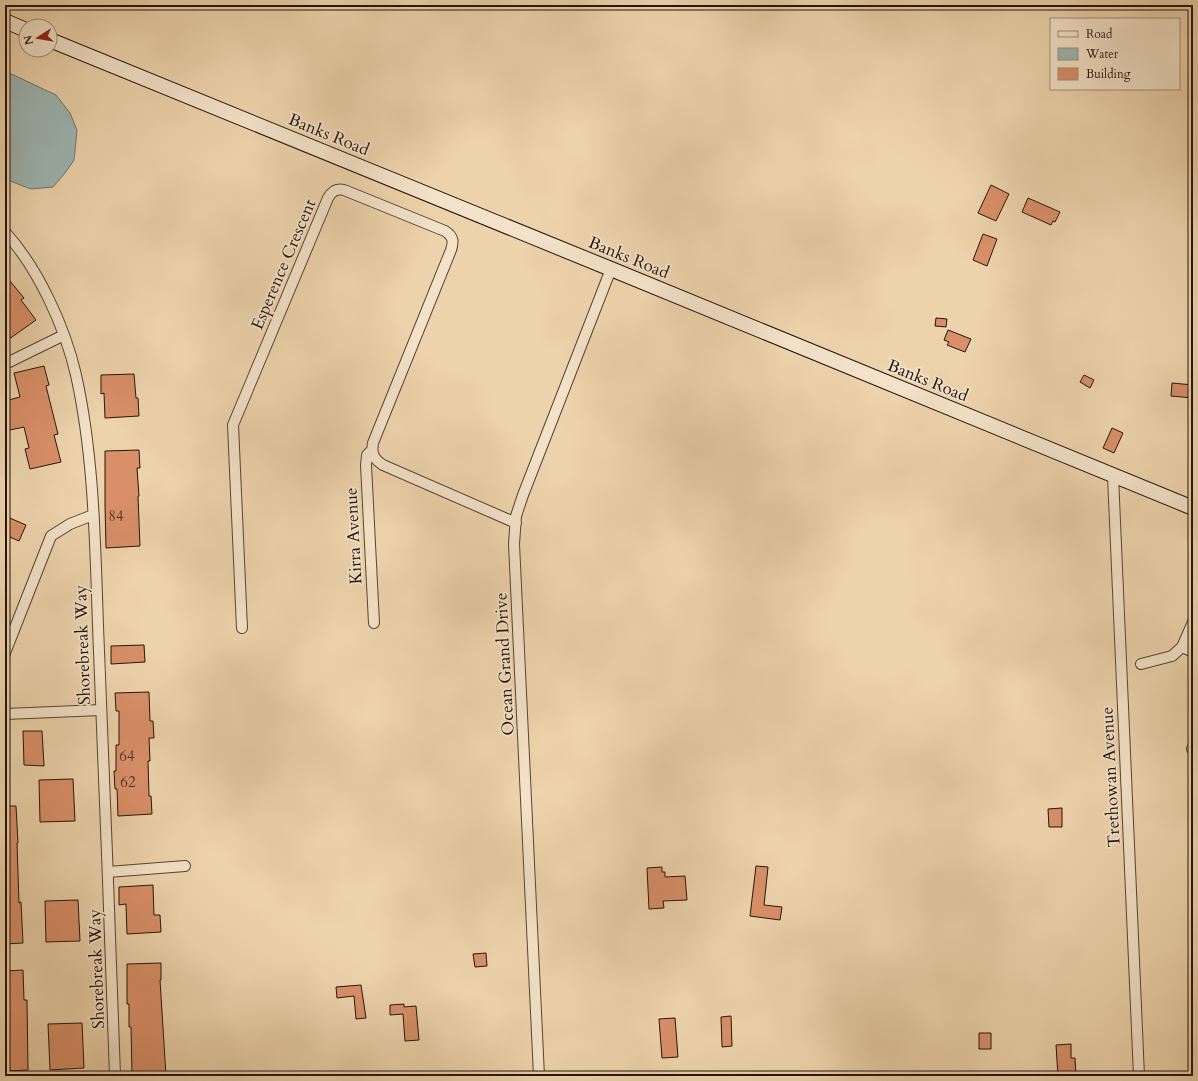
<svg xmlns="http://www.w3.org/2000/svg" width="1198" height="1081" font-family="Cardo,serif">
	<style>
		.water { fill: #9db6b3; stroke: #6d7671 }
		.building { fill: #d99069; stroke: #24150d }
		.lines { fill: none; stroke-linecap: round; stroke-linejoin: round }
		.street-casing { stroke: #564434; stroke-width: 12 }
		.secondary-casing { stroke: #24150d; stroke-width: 16 }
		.street { stroke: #f3e2c8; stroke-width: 10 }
		.secondary { stroke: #f3e2c8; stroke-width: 14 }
		.labels { text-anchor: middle; stroke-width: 3.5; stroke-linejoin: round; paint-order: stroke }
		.number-label { font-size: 15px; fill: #513424 }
		.street-label { font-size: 17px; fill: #24150d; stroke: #f3e2c8 }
	</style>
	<rect width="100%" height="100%" fill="#edd3ab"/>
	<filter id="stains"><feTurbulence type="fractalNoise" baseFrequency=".005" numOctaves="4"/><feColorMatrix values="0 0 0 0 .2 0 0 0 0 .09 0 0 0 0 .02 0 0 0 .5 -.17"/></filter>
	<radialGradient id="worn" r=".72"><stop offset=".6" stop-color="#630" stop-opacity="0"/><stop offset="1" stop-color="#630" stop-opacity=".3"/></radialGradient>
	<!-- water -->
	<path class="water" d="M5 71 56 95 70 113 77 130 74 160 65 173 53 187 31 189 5 179Z"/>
	<!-- building -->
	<path class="building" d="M991 185 1009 194 996 221 978 213Z
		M1028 198 1060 212 1055 222 1053 221 1051 225 1022 212Z
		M983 234 997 239 987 266 973 260Z
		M5 275 24 298 21 300 36 320 5 342Z
		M936 318 947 319 946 327 935 326Z
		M948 330 971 339 965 352 947 345 949 342 944 340Z
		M44 366 49 385 46 386 58 434 54 435 61 462 30 469 25 449 29 448 24 427 5 431V401L20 397 14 373Z
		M134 374 136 398H138L139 416 105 418 104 393 101 394V375Z
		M1084 375 1094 380 1090 388 1080 382Z
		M1172 383 1193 385V398L1171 396Z
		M1112 428 1123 433 1114 453 1103 448Z
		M139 450 140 468H137L139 496H138L140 546 106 548 105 505V451Z
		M5 516 26 525 19 541 5 535Z
		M144 645 145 662 111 664V646Z
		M149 692 150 721H153L154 738H149L150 761H148L149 796H151L152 814 118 816 117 789H115L114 771H116V745H119V711H116L115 693Z
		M23 731H42L44 766 24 765Z
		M73 779 75 821 40 822 39 780Z
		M5 806H16L18 843H17L19 903 21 902 23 943 5 944Z
		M1062 808V827H1049L1048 809Z
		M756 866 768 867 764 905 782 907 780 920 750 916Z
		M662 867V872H665V877L685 876 687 900 663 901 664 908 649 909 647 868Z
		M153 885 154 915H160L161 932 127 934 126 904 119 905V887Z
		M78 900 80 941 46 942 45 901Z
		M486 953 487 966 475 967 473 954Z
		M161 963V980H160L166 1076H132L131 1027H129V1004H127V964Z
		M23 970 24 1000H27L28 1070 5 1071V971Z
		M361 985 366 1018 356 1019 354 996 337 998 336 987Z
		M404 1004V1007L416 1006 419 1040 405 1041 403 1014 390 1015V1005Z
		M731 1016 732 1046 722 1047 721 1017Z
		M675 1018 678 1057 662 1058 659 1019Z
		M82 1023 84 1068 50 1070 48 1024Z
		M979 1033H991V1049H979Z
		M1071 1044V1058H1075L1076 1076H1058L1056 1045Z"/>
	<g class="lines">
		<defs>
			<path id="street" d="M5 232C38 268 65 327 76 375 96 465 95 559 99 651 105 793 110 934 115 1076
				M5 364 64 335
				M372 450 367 455 366 465 374 623
				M1113 476 1139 1076
				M242 628 233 425 328 198C332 191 336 188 344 190L445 231C453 236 454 241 451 250L373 443C371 454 374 459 383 465L516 523
				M1182 647 1193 652
				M5 653 51 536 70 524 93 515
				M1141 664 1172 656 1182 647 1193 622
				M5 714 101 710
				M1192 749 1193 747
				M108 872 185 866
				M539 1076 514 544 516 516 523 495 611 269"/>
			<path id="secondary" d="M5 21 26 30
				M50 40 611 269 1193 508"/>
		</defs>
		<!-- street casing -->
		<use href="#street" class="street-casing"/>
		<!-- secondary casing -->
		<use href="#secondary" class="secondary-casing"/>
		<!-- street -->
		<use href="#street" class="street"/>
		<!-- secondary -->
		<use href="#secondary" class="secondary"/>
	</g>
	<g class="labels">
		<!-- number labels -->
		<g class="number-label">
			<text x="116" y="521">84</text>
			<text x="127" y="761">64</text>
			<text x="128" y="787">62</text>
		</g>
		<!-- street labels -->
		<g class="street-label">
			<text transform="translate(329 134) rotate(22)" y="6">Banks Road</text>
			<text transform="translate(629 257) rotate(22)" y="6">Banks Road</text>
			<text transform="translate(283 264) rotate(-67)" y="6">Esperence Crescent</text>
			<text transform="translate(928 380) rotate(22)" y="6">Banks Road</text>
			<text transform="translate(353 536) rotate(-93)" y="6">Kirra Avenue</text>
			<text transform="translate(82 645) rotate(-92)" y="6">Shorebreak Way</text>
			<text transform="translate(504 664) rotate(-93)" y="6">Ocean Grand Drive</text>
			<text transform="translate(1110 777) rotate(-93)" y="6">Trethowan Avenue</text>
			<text transform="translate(96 969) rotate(-92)" y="6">Shorebreak Way</text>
		</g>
	</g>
	<!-- margin -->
	<rect width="1198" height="1081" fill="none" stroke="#edd3ab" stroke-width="20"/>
	<rect x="6" y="6" width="1186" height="1069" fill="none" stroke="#24150d" stroke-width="2"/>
	<rect x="10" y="10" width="1178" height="1061" fill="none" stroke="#24150d"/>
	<!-- legend -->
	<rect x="1050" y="18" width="130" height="72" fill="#f3e2c8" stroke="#a0907d"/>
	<rect x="1058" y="31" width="20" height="6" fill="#f3e2c8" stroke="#a0907d"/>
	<text x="1086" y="38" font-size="12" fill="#24150d">Road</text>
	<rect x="1058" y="48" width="20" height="12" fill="#9db6b3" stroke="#a0907d"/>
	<text x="1086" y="58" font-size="12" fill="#24150d">Water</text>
	<rect x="1058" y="68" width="20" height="12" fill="#d99069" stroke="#a0907d"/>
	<text x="1086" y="78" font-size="12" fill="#24150d">Building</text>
	<!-- north arrow -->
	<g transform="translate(38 38) rotate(258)"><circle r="19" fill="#f3e2c8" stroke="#a0907d"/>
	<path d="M0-3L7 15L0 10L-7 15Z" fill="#8f2418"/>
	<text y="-6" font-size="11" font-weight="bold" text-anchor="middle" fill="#24150d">N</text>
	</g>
	<rect width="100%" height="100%" filter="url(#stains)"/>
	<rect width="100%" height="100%" fill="url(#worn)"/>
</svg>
